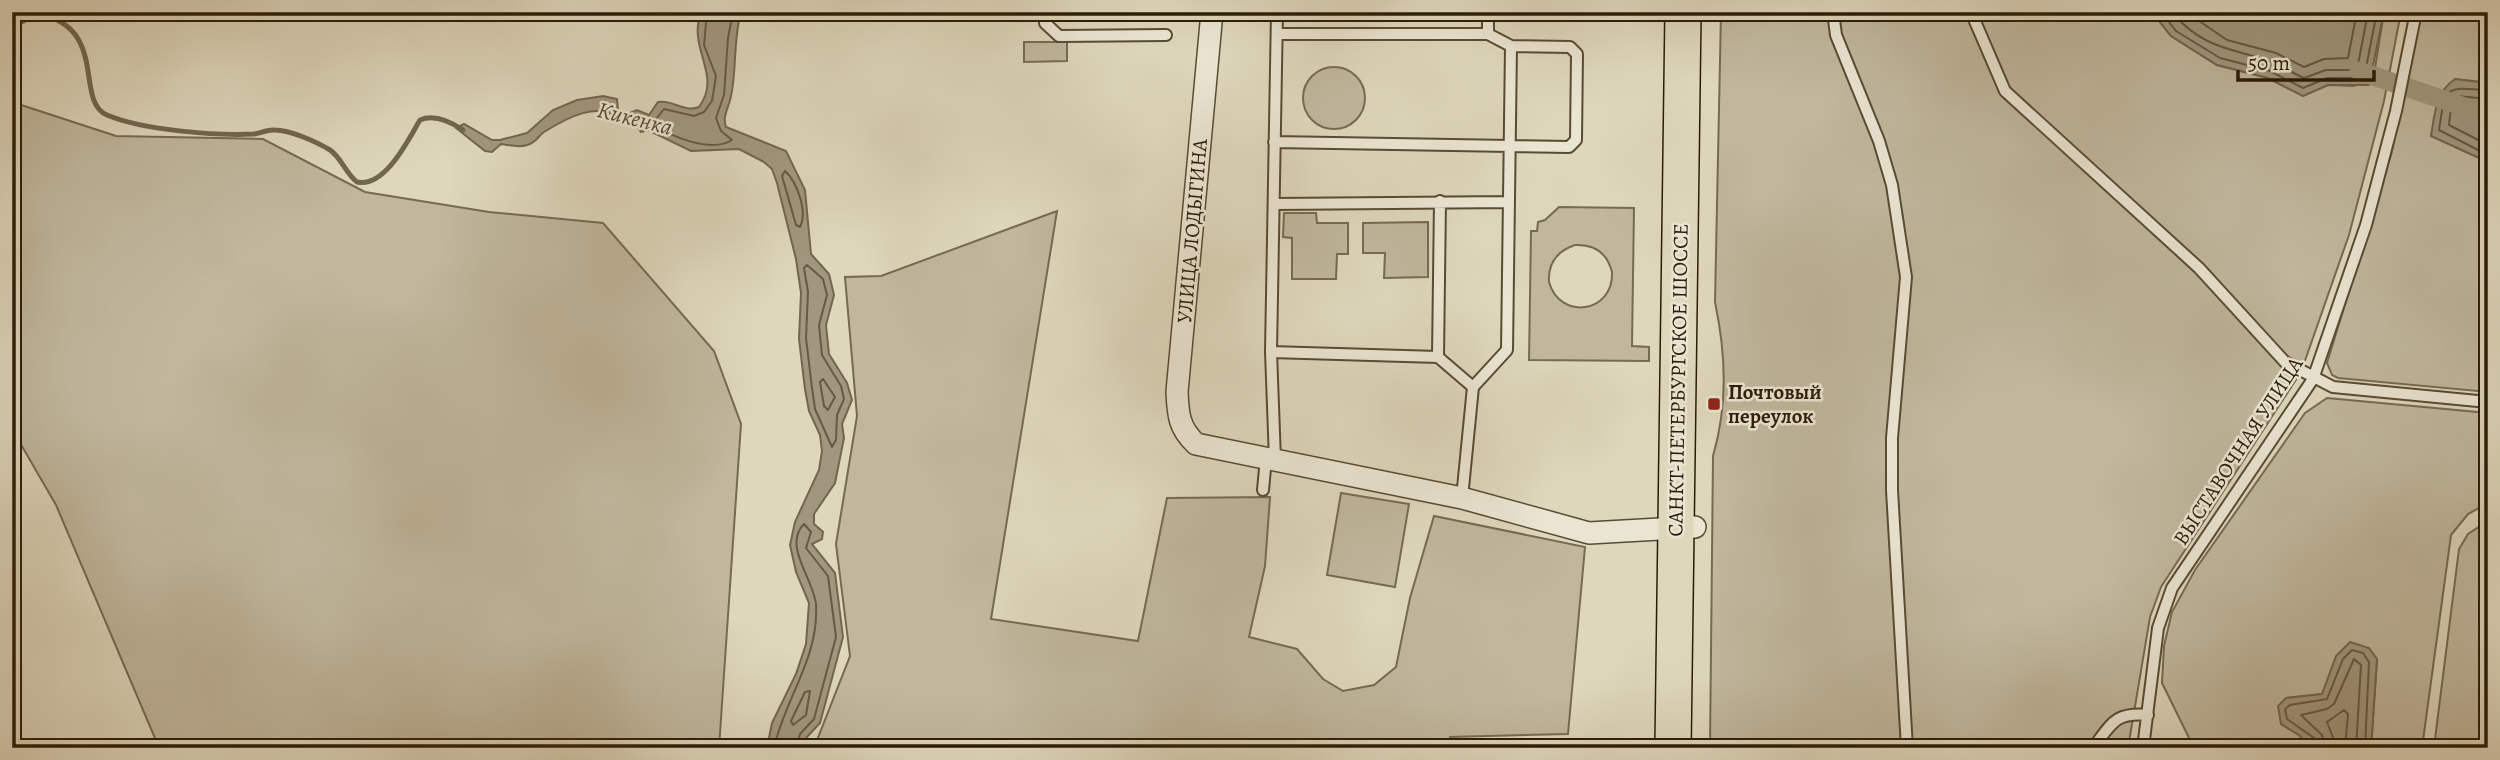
<svg xmlns="http://www.w3.org/2000/svg" width="2500" height="760" font-family="Alegreya,serif">
	<style>
		.green { fill: #c0b79d; stroke: #766a52; stroke-width: 2; fill-rule: evenodd }
		.water { fill: #a1977e; stroke: #72664e; stroke-width: 2 }
		.lines { fill: none; stroke-linecap: round; stroke-linejoin: round }
		.shore { stroke: #665a42; stroke-width: 2 }
		.stream { stroke: #72664e; stroke-width: 5 }
		.canal { stroke: #a1977e; stroke-width: 19 }
		.lane-casing { stroke: #584b34; stroke-width: 14 }
		.street-casing { stroke: #584b34; stroke-width: 24 }
		.primary-casing { stroke: #2c1c07; stroke-width: 38 }
		.lane { stroke: #eae5d3; stroke-width: 10 }
		.street { stroke: #eae5d3; stroke-width: 21 }
		.primary { stroke: #ded7bc; stroke-width: 35 }
		.poi-dot { fill: #8f2418; stroke: #eae5d3; stroke-width: 2.5 }
		.labels { text-anchor: middle; stroke-width: 5; stroke-linejoin: round; paint-order: stroke }
		.street-label { font-size: 21px; fill: #2c1c07; stroke: #eae5d3 }
		.poi-label { font-size: 21px; font-weight: bold; fill: #2c1c07; stroke: #eae5d3; text-anchor: start }
		.water-label { font-size: 23px; font-style: italic; fill: #554731; stroke: #eae5d3 }
	</style>
	<rect width="100%" height="100%" fill="#ded7bc"/>
	<filter id="stains"><feTurbulence type="fractalNoise" baseFrequency=".00286" numOctaves="4"/><feColorMatrix values="0 0 0 0 .2 0 0 0 0 .09 0 0 0 0 .02 0 0 0 .5 -.17"/></filter>
	<radialGradient id="worn" r=".72"><stop offset=".6" stop-color="#630" stop-opacity="0"/><stop offset="1" stop-color="#630" stop-opacity=".3"/></radialGradient>
	<!-- green -->
	<path class="green" d="M1721 12H2152L2171 36 2217 65 2268 78 2303 96 2328 85 2354 86 2375 68 2384 12H2401L2384 101 2349 235 2301 372 2161 587 2150 617 2128 748H1710L1713 456C1728 404 1726 355 1715 302Z
		M2421 12H2488V83L2455 79 2431 136 2488 162V392L2338 378 2332 375 2327 363 2391 155Z
		M1024 42H1067V61L1024 62Z
		M1303 98a31 31 0 1 1 62 0a31 31 0 1 1-62 0Z
		M12 102 116 136 263 139 365 192 489 212 603 223 714 351 741 424 719 748H162L157 743 56 505 12 429Z
		M1559 207 1634 208 1632 346 1649 347V361L1529 360 1531 231H1537L1538 222 1545 220ZM1575 245C1594 244 1607 253 1612 272 1614 313 1560 321 1549 282 1548 264 1557 251 1575 245Z
		M1057 211 991 619 1138 641 1167 498 1270 497 1265 566 1249 637 1297 649 1323 679 1343 691 1374 685 1396 667 1410 598 1434 516 1585 547 1568 734 1450 737V748H814L850 656 836 544 857 416 845 277 881 276Z
		M1284 213H1316L1317 223H1348V254H1337L1336 279H1292V238L1283 237Z
		M1428 222V277L1384 278 1385 253H1363V223Z
		M2327 398 2488 413V503L2468 514 2451 535 2422 748H2371L2377 660 2325 689 2322 694 2286 698 2281 724 2299 735 2311 748H2194L2162 683 2164 646 2172 612 2195 570 2305 413Z
		M1341 493 1409 504 1395 587 1327 575Z
		M2488 521V745L2435 739 2459 549 2468 534Z"/>
	<!-- water -->
	<path class="water" d="M701 12H741C733 40 737 68 731 96 729 108 722 115 726 127L786 151 805 190 811 254 829 274 834 295 826 325 829 354 847 383 852 400 842 424 844 438 835 483 814 514V524L823 532 822 539 812 544 835 573 843 637 820 723 806 738 803 748H767L772 723 796 674 806 644 809 603 796 572 790 545 795 522 819 470 822 451 820 435 809 411 805 389 799 339 801 293 796 259 777 183 772 169 764 162 739 149 691 151 648 130 641 132C636 124 631 120 621 122 601 98 565 119 544 132 538 136 536 143 527 145 519 148 509 145 501 144L492 152 485 151 456 128 464 124 492 140H500L527 133 553 110 577 100 603 96 617 99 618 110 625 115 637 110 649 115 658 102C672 99 684 113 699 107 723 75 687 49 701 12Z
		M2152 12H2384L2369 85H2328L2303 96 2268 78 2217 65 2171 36Z
		M2455 79 2488 83V162L2431 136C2435 113 2435 93 2455 79Z
		M2350 642 2369 648 2377 659 2371 748H2311L2299 735 2281 724 2278 706 2286 698 2322 694 2336 656Z"/>
	<g class="lines">
		<!-- shore -->
		<path class="shore" d="M707 12 704 45 716 76 712 101 704 112 694 116 664 109 653 123C668 137 713 153 732 140L721 131 716 118 724 95 728 38 733 12
			M2161 12 2176 31 2220 58 2270 71 2303 88 2327 78H2364L2377 12
			M2172 12C2203 50 2234 48 2274 63 2284 67 2294 74 2304 78L2326 70H2357L2368 12
			M2186 12 2227 40 2276 53 2304 67 2324 59 2348 58 2357 12
			M2488 90C2445 88 2446 83 2439 130L2488 155
			M2488 99 2458 96 2451 108 2449 125 2488 145
			M785 171C797 182 808 212 800 227L796 225 782 176Z
			M807 265 823 279 827 295 819 325 822 355 841 386 844 399 837 415 836 440 832 447 815 409 812 388 806 338 808 292 804 268Z
			M823 379 835 397 828 410 824 406 820 382Z
			M810 691 806 715 793 725 791 721 805 692Z
			M774 748C785 698 819 658 816 605 815 581 782 546 804 524L811 532 806 548 828 576 836 637 814 719 800 734 796 748
			M2317 748 2314 738 2287 719 2285 709 2290 705 2327 699 2343 659 2352 650 2363 653 2369 662 2365 748
			M2326 748 2322 735 2301 715 2327 709 2334 704 2354 659 2361 665 2356 748
			M2337 748 2327 722 2344 710 2348 714 2345 748"/>
		<!-- stream -->
		<path class="stream" d="M12 26 39 14C109 28 74 101 107 115 142 130 216 136 254 134 261 133 268 129 275 130 290 130 317 142 330 150 341 157 346 174 357 182 385 188 408 140 420 120 434 114 451 122 463 130"/>
		<!-- canal -->
		<path class="canal" d="M2359 71 2488 115"/>
		<defs>
			<path id="lane" d="M1045 12V23L1059 36 1166 35
				M1488 12V34
				M1833 12 1836 35 1879 141 1892 185 1906 277 1892 438V490L1907 748
				M1971 12 2005 91 2199 268 2285 362 2333 387 2488 402
				M1277 34H1488L1511 46 1507 350 1473 387 1462 498
				M1274 142 1569 147 1576 140 1577 54 1570 47 1511 46
				M1274 204 1509 202
				M1271 352 1438 357 1473 387
				M1438 357 1440 201
				M1275 460 1271 352 1277 12
				M1263 490 1266 458
				M2093 748C2112 723 2115 712 2148 715
				M2143 748 2158 628 2172 588 2313 379 2366 225 2396 111 2416 12"/>
			<path id="street" d="M1212 12 1177 392C1178 415 1179 428 1196 444L1462 498 1589 533 1695 527"/>
			<path id="primary" d="M1673 748 1683 12"/>
		</defs>
		<!-- lane casing -->
		<use href="#lane" class="lane-casing"/>
		<!-- street casing -->
		<use href="#street" class="street-casing"/>
		<!-- primary casing -->
		<use href="#primary" class="primary-casing"/>
		<!-- lane -->
		<use href="#lane" class="lane"/>
		<!-- street -->
		<use href="#street" class="street"/>
		<!-- primary -->
		<use href="#primary" class="primary"/>
	</g>
	<!-- markers -->
	<rect class="poi-dot" x="1707" y="397" width="14" height="14" rx="3.5"/>
	<g class="labels">
		<!-- street labels -->
		<g class="street-label">
			<text transform="translate(1192 231) rotate(-85)" y="7">УЛИЦА ЛОДЫГИНА</text>
			<text transform="translate(1678 380) rotate(-89)" y="7">САНКТ-ПЕТЕРБУРГСКОЕ ШОССЕ</text>
			<text transform="translate(2238 451) rotate(-57)" y="7">ВЫСТАВОЧНАЯ УЛИЦА</text>
		</g>
		<!-- poi labels -->
		<g class="poi-label">
			<text x="1728" y="399">Почтовый<tspan x="1728" dy="24">переулок</tspan></text>
		</g>
		<!-- water labels -->
		<g class="water-label">
			<text transform="translate(635 118) rotate(14)" y="8">Кикенка</text>
		</g>
	</g>
	<!-- margin -->
	<rect width="2500" height="760" fill="none" stroke="#ded7bc" stroke-width="42"/>
	<rect x="14" y="14" width="2472" height="732" fill="none" stroke="#2c1c07" stroke-width="3.5"/>
	<rect x="21" y="21" width="2458" height="718" fill="none" stroke="#2c1c07" stroke-width="2"/>
	<!-- scale -->
	<path d="M2238 70v10h136v-10" fill="none" stroke="#2c1c07" stroke-width="3.5"/>
	<text x="2248" y="70" font-size="21" fill="#2c1c07" stroke="#eae5d3" stroke-width="5" paint-order="stroke">50 m</text>
	<rect width="100%" height="100%" filter="url(#stains)"/>
	<rect width="100%" height="100%" fill="url(#worn)"/>
</svg>
